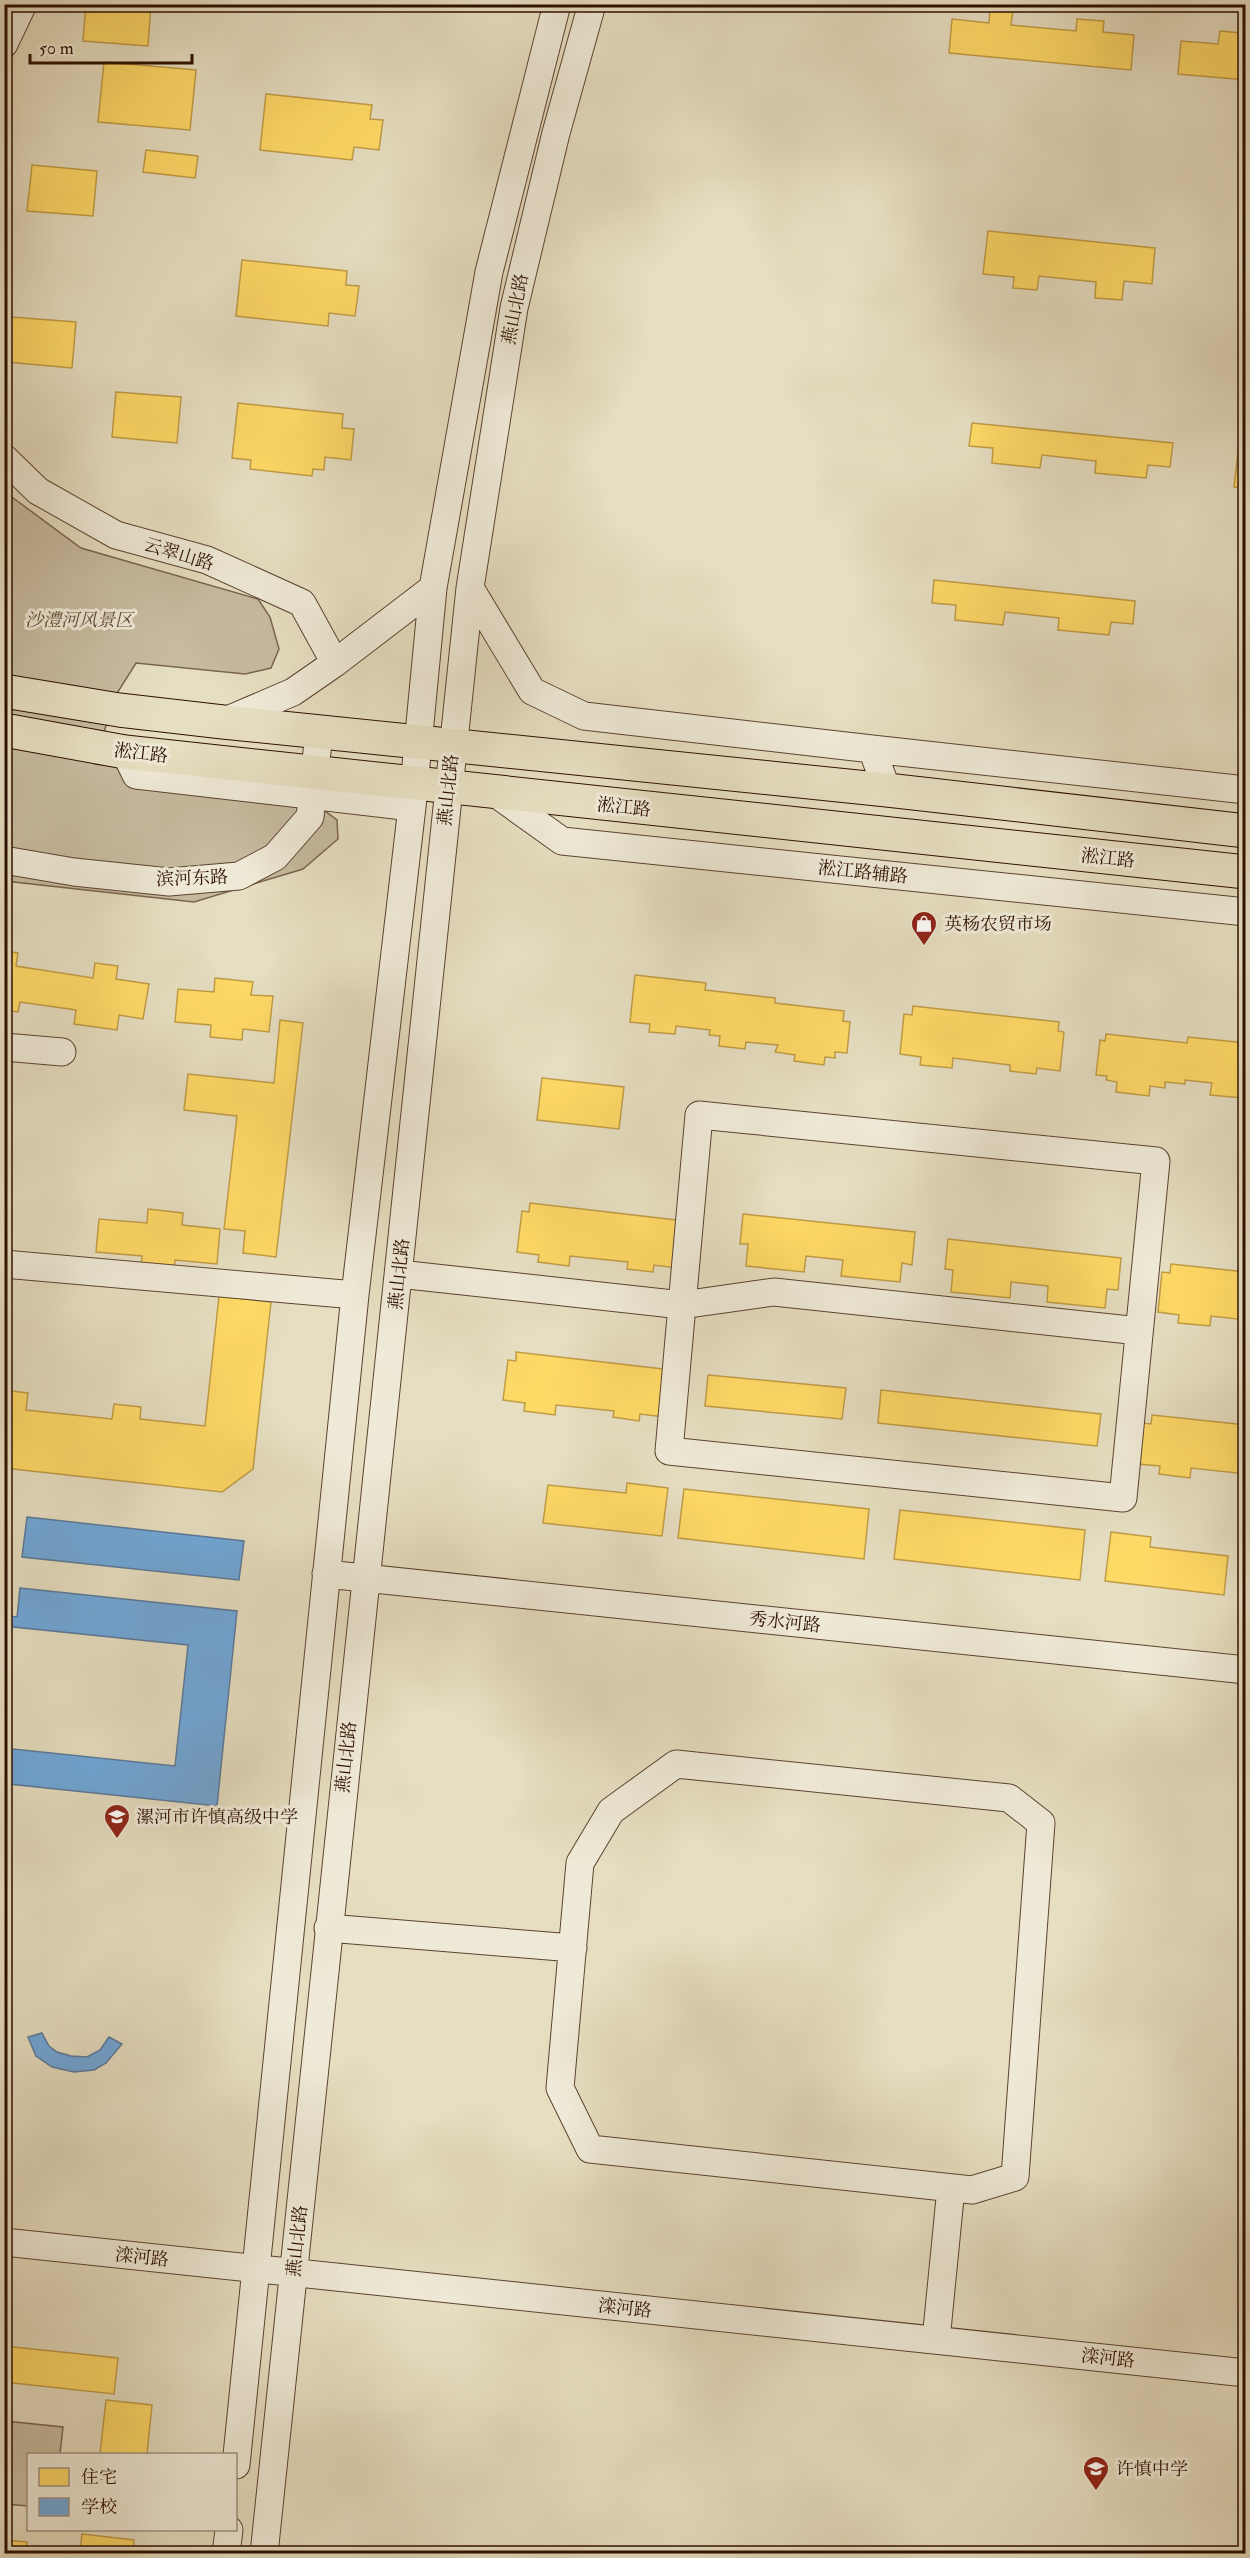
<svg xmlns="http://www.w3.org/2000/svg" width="1250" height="2558" font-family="'IM FELL Double Pica','Noto Serif SC',serif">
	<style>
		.green { fill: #c7bba0; stroke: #7a6550; stroke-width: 1.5 }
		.homes { fill: #ffd966; stroke: #c09c47; stroke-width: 1.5 }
		.schools { fill: #6fa8dc; stroke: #5b7a9a; stroke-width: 1.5 }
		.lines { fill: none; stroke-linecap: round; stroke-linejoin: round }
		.minor-casing { stroke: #5b4330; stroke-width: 29 }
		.major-casing { stroke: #2d0f00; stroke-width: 35 }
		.minor { stroke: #efead7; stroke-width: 27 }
		.major { stroke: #e6dec1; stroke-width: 33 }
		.labels { text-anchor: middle; stroke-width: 6; stroke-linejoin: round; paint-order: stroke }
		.street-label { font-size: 18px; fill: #2d0f00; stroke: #efead7 }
		.park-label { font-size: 18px; font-style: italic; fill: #634b38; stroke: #efead7 }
		.poi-label { font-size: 18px; fill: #2d0f00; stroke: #efead7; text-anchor: start }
	</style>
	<rect width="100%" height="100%" fill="#e6dec1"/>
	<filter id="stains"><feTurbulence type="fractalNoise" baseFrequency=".00333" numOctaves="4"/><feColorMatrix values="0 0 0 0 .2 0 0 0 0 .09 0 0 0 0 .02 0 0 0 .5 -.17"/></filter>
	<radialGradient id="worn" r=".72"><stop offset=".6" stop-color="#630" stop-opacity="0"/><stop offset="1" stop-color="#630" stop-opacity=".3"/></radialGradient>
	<!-- green -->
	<path class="green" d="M5 492 81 548 258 599 270 617 279 649 271 668 245 674 136 663 114 698 95 764 286 782 337 820 338 839 303 869 194 902 5 881Z
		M5 2421 63 2427 60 2454H28V2506L5 2504Z"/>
	<!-- homes -->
	<path class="homes" d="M86 4H151L148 46 83 41Z
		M990 9 1013 11 1011 25 1076 31 1077 19 1104 21 1103 32 1134 35 1131 70 949 53 952 19 989 23Z
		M1220 31 1242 33 1241 46 1246 47V80L1178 74 1181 41 1218 44Z
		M104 62 196 70 190 130 98 122Z
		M266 94 372 105 370 119 383 120 379 150 354 147 352 160 260 150Z
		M146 150 198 156 195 178 143 172Z
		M32 165 97 171 93 216 27 211Z
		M988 231 1155 248 1152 284 1124 281 1122 300 1095 298 1096 282 1039 276 1037 290 1013 288 1014 277 983 274Z
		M242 260 347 271 346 285 359 286 355 316 329 313 328 326 236 316Z
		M11 317 76 322 72 368 7 362Z
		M116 392 181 397 177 443 112 437Z
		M238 403 343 414 342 428 354 429 351 460 325 457 324 470 313 469 312 476 250 469 251 460 232 458Z
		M972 423 1173 443 1170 467 1148 465 1146 478 1095 473 1096 461 1042 455 1040 468 992 463 993 448 969 446Z
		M1239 444 1246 445V488L1234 487Z
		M934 580 1135 601 1133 624 1111 622 1109 635 1058 630 1059 618 1005 612 1003 625 955 620 956 605 932 603Z
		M4 951 18 953 16 966 93 978 95 963 118 966 116 979 149 984 143 1019 119 1015 117 1030 74 1024 76 1010 20 1002 18 1012 4 1010Z
		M635 975 706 983 705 990 775 998V1003L844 1011 843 1021 850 1022 847 1053 835 1052V1058L825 1057 824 1065 794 1061 795 1055 775 1052 778 1045 746 1042 745 1049 719 1046 720 1036 709 1035 710 1030 676 1026 675 1034 649 1032 650 1024 630 1022Z
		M215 978 253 982 251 995 273 996 269 1032 243 1029 242 1040 210 1037 211 1025 175 1022 178 989 214 992Z
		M913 1006 1059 1022 1058 1031 1064 1032 1060 1071 1037 1068 1036 1074 1010 1071V1065L953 1058 952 1068 920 1065 921 1057 900 1054 904 1014 912 1015Z
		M280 1020 303 1023 276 1257 243 1253 245 1231 224 1229 237 1116 184 1110 188 1074 274 1083Z
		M1106 1034 1187 1043 1188 1037 1246 1043V1086H1243L1242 1098 1210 1095 1212 1083 1185 1080V1084L1165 1082V1088L1150 1086 1149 1096 1116 1092 1117 1082 1106 1080 1107 1076 1096 1075 1100 1040 1105 1041Z
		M542 1078 624 1087 619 1129 537 1120Z
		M530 1203 676 1220 677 1268 654 1265 653 1272 627 1269 628 1262 570 1256 569 1266 538 1262 539 1255 517 1252 522 1211 529 1212Z
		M148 1209 183 1213 182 1225 220 1229 217 1264 175 1260 174 1271 141 1268 142 1256 96 1252 99 1219 147 1223Z
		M743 1214 915 1232 912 1265 902 1263 900 1282 841 1276 843 1260 806 1256 804 1272 746 1266 748 1244H740Z
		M948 1239 1121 1258 1118 1290 1107 1289 1105 1308 1047 1302 1048 1286 1011 1282 1010 1298 951 1292 953 1270 945 1269Z
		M1171 1264 1246 1272V1320L1211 1316 1210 1326 1178 1323 1179 1315 1158 1312 1162 1272 1170 1273Z
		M219 1296 271 1302 253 1469 222 1492 4 1468V1390L28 1393 26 1410 112 1419 114 1404 141 1407 140 1419 205 1426Z
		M516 1352 663 1369 662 1377 668 1378 664 1417 640 1414 639 1421 613 1417 614 1411 556 1405 555 1415 524 1411 525 1403 503 1400 508 1360 516 1361Z
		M708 1375 846 1388 842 1419 705 1406Z
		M881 1390 1101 1414 1097 1446 878 1423Z
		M1152 1415 1246 1425V1474L1191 1468 1190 1478 1159 1474 1160 1466 1138 1464 1143 1423 1151 1424Z
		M627 1483 668 1488 662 1536 543 1523 548 1485 626 1493Z
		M684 1489 869 1509 864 1559 678 1538Z
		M900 1510 1085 1530 1080 1580 894 1559Z
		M1111 1532 1151 1537 1150 1547 1228 1556 1224 1595 1105 1581Z
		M4 2346 118 2358 114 2394 4 2382Z
		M106 2400 152 2405 147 2454H100Z
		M82 2534 134 2540 133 2554H80Z
		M4 2540 27 2542 26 2554H4Z"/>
	<!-- schools -->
	<path class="schools" d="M27 1517 244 1541 239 1580 22 1557Z
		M20 1588 237 1611 217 1806 9 1784 12 1755H4V1748L175 1766 188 1645 4 1626V1615L17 1617Z
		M42 2033 49 2046 57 2052 71 2056 87 2057 100 2050 109 2037 122 2044 106 2063 94 2070 74 2072 52 2067 36 2056 28 2037Z"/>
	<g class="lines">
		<defs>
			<path id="minor" d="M4 44 23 4
				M4 458 38 491 116 535 207 560 302 603 335 663
				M470 588 532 691 584 716 872 749 887 790
				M223 722 293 692 335 663 433 588
				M872 749 1246 790
				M125 752 136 775 412 807
				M495 793 562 841 1246 912
				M4 860 74 872 169 882 239 876 275 857 310 817 319 733
				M4 1047 62 1052
				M699 1115 1156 1161 1123 1498 669 1451Z
				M4 1264 355 1295
				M399 1274 682 1305 774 1292 1139 1331
				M326 1574 1246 1670
				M676 1764 1009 1798 1041 1823 1015 2177 972 2190 590 2149 560 2088 580 1863 611 1811Z
				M328 1928 573 1948
				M4 2242 1246 2373
				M936 2340 951 2188
				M236 2465 355 1295 412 807 433 588 489 272 557 4
				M226 2554 229 2530
				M264 2554 470 588 514 308 556 133 592 4"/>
			<path id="major" d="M4 691 119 710 223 722 887 790 1246 831
				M4 730 125 752 1246 872"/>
		</defs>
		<!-- minor casing -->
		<use href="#minor" class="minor-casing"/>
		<!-- major casing -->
		<use href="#major" class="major-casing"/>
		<!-- minor -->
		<use href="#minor" class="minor"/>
		<!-- major -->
		<use href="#major" class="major"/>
	</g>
	<!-- icons -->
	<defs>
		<symbol id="shop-pin" viewBox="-11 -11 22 30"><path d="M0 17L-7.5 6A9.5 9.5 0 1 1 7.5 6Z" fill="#8f2418" stroke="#efead7"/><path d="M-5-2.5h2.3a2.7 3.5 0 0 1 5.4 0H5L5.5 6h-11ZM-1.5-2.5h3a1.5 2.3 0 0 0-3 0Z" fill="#fff"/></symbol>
		<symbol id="school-pin" viewBox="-11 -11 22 30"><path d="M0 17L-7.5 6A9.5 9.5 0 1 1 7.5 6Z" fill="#8f2418" stroke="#efead7"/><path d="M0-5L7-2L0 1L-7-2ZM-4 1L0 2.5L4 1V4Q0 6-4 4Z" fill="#fff"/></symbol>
	</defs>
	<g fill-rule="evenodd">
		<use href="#shop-pin" x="909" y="909" width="30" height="40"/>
		<use href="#school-pin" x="102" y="1802" width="30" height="40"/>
		<use href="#school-pin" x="1081" y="2454" width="30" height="40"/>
	</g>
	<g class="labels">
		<!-- street labels -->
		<g class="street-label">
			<text transform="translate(515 309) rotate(-79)" y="6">燕山北路</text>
			<text transform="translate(179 554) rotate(17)" y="6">云翠山路</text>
			<text transform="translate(141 753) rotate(7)" y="6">淞江路</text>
			<text transform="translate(448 790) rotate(-84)" y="6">燕山北路</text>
			<text transform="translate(624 807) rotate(6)" y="6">淞江路</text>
			<text transform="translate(1108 858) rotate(6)" y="6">淞江路</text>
			<text transform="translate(863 872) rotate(6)" y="6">淞江路辅路</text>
			<text transform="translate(192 878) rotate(-2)" y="6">滨河东路</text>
			<text transform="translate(399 1274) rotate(-84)" y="6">燕山北路</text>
			<text transform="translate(785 1622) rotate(6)" y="6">秀水河路</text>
			<text transform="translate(346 1757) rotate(-84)" y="6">燕山北路</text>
			<text transform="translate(297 2241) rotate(-84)" y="6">燕山北路</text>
			<text transform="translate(142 2257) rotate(6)" y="6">滦河路</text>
			<text transform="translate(625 2308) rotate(6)" y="6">滦河路</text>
			<text transform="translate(1108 2358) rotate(6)" y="6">滦河路</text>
		</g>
		<!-- park labels -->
		<g class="park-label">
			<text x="79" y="626">沙澧河风景区</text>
		</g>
		<!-- poi labels -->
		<g class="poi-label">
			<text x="944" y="930">英杨农贸市场</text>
			<text x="136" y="1823">漯河市许慎高级中学</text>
			<text x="1116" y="2475">许慎中学</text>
		</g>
	</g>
	<!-- margin -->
	<rect width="1250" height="2558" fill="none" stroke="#e6dec1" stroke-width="24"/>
	<rect x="6" y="6" width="1238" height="2546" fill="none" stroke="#2d0f00" stroke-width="3"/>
	<rect x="12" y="12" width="1226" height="2534" fill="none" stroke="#2d0f00" stroke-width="1.5"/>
	<!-- legend -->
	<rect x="27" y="2453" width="210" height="78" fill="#efead7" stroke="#a19281" stroke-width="1.5"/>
	<rect x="39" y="2468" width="30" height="18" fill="#ffd966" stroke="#a19281" stroke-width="1.5"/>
	<text x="81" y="2483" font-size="18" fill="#2d0f00">住宅</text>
	<rect x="39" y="2498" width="30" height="18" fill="#6fa8dc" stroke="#a19281" stroke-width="1.5"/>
	<text x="81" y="2513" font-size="18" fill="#2d0f00">学校</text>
	<!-- scale -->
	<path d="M30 54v9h162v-9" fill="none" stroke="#2d0f00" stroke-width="3"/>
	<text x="39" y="54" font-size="18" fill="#2d0f00" stroke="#efead7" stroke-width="4.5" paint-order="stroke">50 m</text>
	<rect width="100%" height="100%" filter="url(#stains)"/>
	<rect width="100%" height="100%" fill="url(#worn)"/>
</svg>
